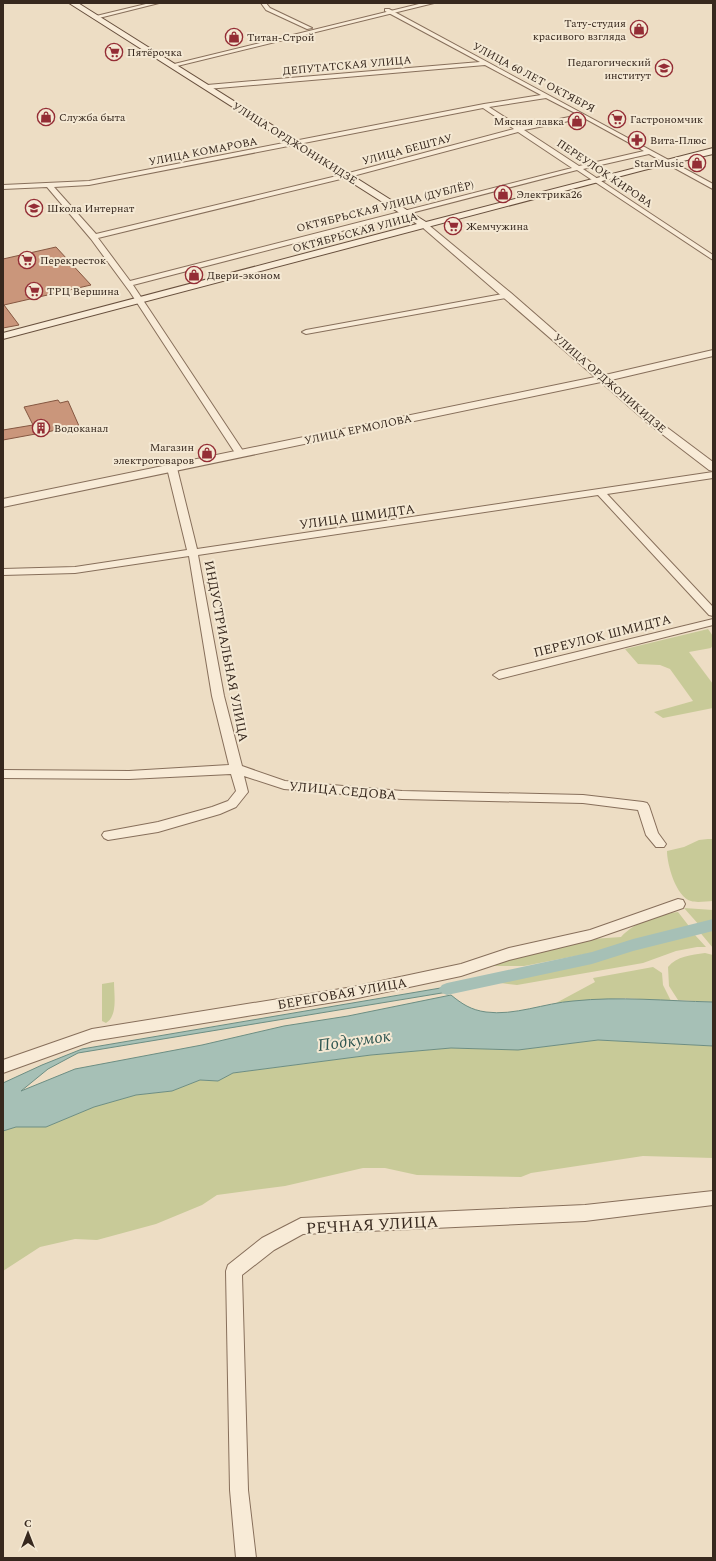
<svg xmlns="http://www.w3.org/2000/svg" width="716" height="1561" font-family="Spectral,serif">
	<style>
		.green { fill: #c8ca98 }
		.water { fill: #a6c0b6; stroke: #6d8e83 }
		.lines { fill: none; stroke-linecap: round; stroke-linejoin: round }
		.canal { fill: #a6c0b6; fill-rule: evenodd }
		.building { fill: #ca967b; stroke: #855741 }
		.minor-casing { stroke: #876f5b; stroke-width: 2 }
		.tertiary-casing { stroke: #876f5b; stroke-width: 2 }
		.secondary-casing { stroke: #68503e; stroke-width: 2 }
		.minor { fill: #f8ebd7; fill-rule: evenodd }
		.tertiary { fill: #f8ebd7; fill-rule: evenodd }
		.secondary { fill: #f8ebd7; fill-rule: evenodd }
		.labels { text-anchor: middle; stroke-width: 4; stroke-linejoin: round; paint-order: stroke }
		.far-poi-label { font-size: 11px; fill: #37281e; stroke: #f4e8d3; text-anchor: start }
		.far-street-label { font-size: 11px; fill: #37281e; stroke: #f4e8d3 }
		.street-label { font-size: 13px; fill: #37281e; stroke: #f4e8d3 }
		.near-street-label { font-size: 16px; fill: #37281e; stroke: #f4e8d3 }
		.near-water-label { font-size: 17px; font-style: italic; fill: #2e5651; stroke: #f4e8d3 }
	</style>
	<rect width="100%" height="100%" fill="#edddc4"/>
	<!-- green -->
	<path class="green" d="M708 629C713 635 716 641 711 648L689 652 713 684V708L663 718 654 712 693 701 670 669 660 665 638 664 625 649Z
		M708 839H713V901C707 901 697 903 691 901 676 897 667 864 667 851L684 847 699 840Z
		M684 908 713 910V924L700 926Z
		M678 912 692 930 642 943 524 966H487L527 952 592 939 621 937C636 921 657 915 678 912Z
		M713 927V948L698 930Z
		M695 935 706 947H697L676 951 643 963 517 985 493 982Z
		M705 953 713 955V1002L678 1000 669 986 668 967C677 956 691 955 705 953Z
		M653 967 662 973 663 985 671 1001 625 998 556 1003 595 982 593 978Z
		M114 982C114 995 118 1016 106 1023L102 1021V984Z
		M598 1040 713 1046V1158L643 1156 531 1173 521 1177 417 1175 385 1168H363L285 1186 217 1195 202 1205 156 1224 97 1240 75 1239 40 1247 3 1271V1131L16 1127H46L94 1107 136 1095 172 1091 200 1080 218 1081 233 1073 371 1055 451 1048 518 1050Z"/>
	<!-- water -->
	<path class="water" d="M464 984 466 989 78 1053 48 1069 21 1091 75 1069 202 1045 284 1026 348 1016 451 995C462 1004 471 1010 486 1012 514 1016 545 1003 573 1001 620 996 666 1001 713 1002V1046L598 1040 518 1050 451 1048 371 1055 233 1073 218 1081 200 1080 172 1091 136 1095 94 1107 46 1127H16L3 1131V1083L42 1065 82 1049Z"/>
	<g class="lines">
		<!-- canal -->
		<path class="canal" d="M713 919V931L633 951 592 964 447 995 442 993 439 989 442 985 447 983 592 952 633 939Z"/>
	</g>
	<!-- building -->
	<path class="building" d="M56 247 91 285 4 305 19 325 3 328V259Z
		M58 400 60 403 68 401 79 426 3 440V430L33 425 24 407Z"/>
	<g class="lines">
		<defs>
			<path id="minor" d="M150 3H159L95 19 92 17Z
				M261 3H266L270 8 312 28 307 29 266 10Z
				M385 9H389L713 184V189L711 188 649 154 583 169 713 255V260L577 170 133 285 245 454 240 457 237 456 130 292 91 239 47 187 3 189V185L89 181 484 104 541 95 485 65 207 89 204 87 207 85 480 62 385 11ZM546 98 579 115 520 127 489 107ZM483 108 514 129 345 174 96 234 54 187 89 185ZM584 118 644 151 579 166 524 130ZM518 132 572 168 130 281 98 238 349 177Z
				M508 293 512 295 511 297 306 334 302 332 306 330Z
				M172 465 177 468 197 549 713 472V478L607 494 713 607V616L709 615 598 495 198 555 224 696 242 766 285 781 402 791 583 795 643 802 647 803 649 806 658 833 666 844 664 847H656L646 835 638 810 583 803 402 799 284 789 244 776 248 792 236 807 220 814 158 832 108 840 104 838 102 835 104 832 158 822 212 807 228 801 236 791 231 774 129 779 3 778V770L129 771 229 765 212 696 189 556 75 573 3 575V569L75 567 187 550 167 468Z
				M713 619V625L499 679 493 675 499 671Z
				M678 899 683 900 685 904 683 908 591 940 509 960 461 976 353 999 92 1041 3 1073V1060L92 1029 353 987 461 964 509 948 590 930Z
				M713 1191V1205L585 1221 303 1234 274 1250 242 1275 248 1490 256 1558H236L230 1490 226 1271 228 1265 262 1238 301 1218 585 1205Z"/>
			<path id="tertiary" d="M423 3H434L173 67 170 65Z
				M425 222 511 293 605 375 713 350V356L611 380 657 420 713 462V471L709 470 649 424 601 382 3 507V499L595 377 422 227V223Z"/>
			<path id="secondary" d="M69 3H78L426 222 713 148V154L644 170 3 339V333L417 224Z"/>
		</defs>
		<!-- minor casing -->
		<use href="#minor" class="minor-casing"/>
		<!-- tertiary casing -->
		<use href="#tertiary" class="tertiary-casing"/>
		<!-- secondary casing -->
		<use href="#secondary" class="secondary-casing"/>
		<!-- minor -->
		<use href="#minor" class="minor"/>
		<!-- tertiary -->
		<use href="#tertiary" class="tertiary"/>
		<!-- secondary -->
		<use href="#secondary" class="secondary"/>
	</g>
	<!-- icons -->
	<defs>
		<symbol id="shop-ring" viewBox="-11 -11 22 22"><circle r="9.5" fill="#f4e8d3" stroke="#942d35" stroke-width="1.5"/><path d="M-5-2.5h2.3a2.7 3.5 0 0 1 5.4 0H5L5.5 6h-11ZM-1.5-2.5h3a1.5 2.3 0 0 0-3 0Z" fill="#942d35"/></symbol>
		<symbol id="supermarket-ring" viewBox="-11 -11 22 22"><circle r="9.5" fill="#f4e8d3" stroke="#942d35" stroke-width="1.5"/><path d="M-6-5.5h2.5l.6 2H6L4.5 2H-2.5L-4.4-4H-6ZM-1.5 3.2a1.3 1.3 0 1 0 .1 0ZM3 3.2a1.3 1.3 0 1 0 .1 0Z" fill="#942d35"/></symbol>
		<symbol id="university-ring" viewBox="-11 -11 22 22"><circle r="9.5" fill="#f4e8d3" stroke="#942d35" stroke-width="1.5"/><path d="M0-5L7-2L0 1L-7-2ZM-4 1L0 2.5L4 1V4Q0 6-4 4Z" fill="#942d35"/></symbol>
		<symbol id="pharmacy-ring" viewBox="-11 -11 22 22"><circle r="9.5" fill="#f4e8d3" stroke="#942d35" stroke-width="1.5"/><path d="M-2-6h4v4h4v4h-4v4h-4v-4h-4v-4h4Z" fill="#942d35"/></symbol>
		<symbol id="school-ring" viewBox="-11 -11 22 22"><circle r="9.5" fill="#f4e8d3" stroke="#942d35" stroke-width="1.5"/><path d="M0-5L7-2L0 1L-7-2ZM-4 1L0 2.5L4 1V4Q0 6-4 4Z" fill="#942d35"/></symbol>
		<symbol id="building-ring" viewBox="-11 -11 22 22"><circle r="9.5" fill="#f4e8d3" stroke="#942d35" stroke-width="1.5"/><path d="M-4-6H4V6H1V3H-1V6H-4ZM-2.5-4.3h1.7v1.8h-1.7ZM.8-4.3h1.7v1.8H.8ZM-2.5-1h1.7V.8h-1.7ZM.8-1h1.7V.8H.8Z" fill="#942d35"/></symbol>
	</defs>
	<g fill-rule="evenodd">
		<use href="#shop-ring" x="629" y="19" width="20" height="20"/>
		<use href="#shop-ring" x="224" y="27" width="20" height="20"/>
		<use href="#supermarket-ring" x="104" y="42" width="20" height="20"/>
		<use href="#university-ring" x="654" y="58" width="20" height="20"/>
		<use href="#shop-ring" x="36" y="107" width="20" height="20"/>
		<use href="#supermarket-ring" x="607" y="109" width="20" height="20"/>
		<use href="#shop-ring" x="567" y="111" width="20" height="20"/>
		<use href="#pharmacy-ring" x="627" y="130" width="20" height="20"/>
		<use href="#shop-ring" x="687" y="153" width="20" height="20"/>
		<use href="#shop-ring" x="493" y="184" width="20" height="20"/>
		<use href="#school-ring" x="24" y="198" width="20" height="20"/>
		<use href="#supermarket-ring" x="443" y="216" width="20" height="20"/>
		<use href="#supermarket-ring" x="17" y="250" width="20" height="20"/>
		<use href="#shop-ring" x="184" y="265" width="20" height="20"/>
		<use href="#supermarket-ring" x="24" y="281" width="20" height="20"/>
		<use href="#building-ring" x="31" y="418" width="20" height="20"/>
		<use href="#shop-ring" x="197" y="443" width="20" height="20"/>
	</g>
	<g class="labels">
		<!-- far-poi labels -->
		<g class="far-poi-label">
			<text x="626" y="27" text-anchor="end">Тату-студия<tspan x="626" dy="13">красивого взгляда</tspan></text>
			<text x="247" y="41">Титан-Строй</text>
			<text x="127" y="56">Пятёрочка</text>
			<text x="651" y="66" text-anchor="end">Педагогический<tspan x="651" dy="13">институт</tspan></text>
			<text x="59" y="121">Служба быта</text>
			<text x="630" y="123">Гастрономчик</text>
			<text x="564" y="125" text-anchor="end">Мясная лавка</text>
			<text x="650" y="144">Вита-Плюс</text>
			<text x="684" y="167" text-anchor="end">StarMusic</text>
			<text x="516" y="198">Электрика26</text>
			<text x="47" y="212">Школа Интернат</text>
			<text x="466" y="230">Жемчужина</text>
			<text x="40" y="264">Перекресток</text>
			<text x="207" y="279">Двери-эконом</text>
			<text x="47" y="295">ТРЦ Вершина</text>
			<text x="54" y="432">Водоканал</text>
			<text x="194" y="451" text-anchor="end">Магазин<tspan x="194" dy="13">электротоваров</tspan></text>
		</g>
		<!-- far-street labels -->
		<g class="far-street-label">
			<text transform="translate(347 65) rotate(-5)" y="4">ДЕПУТАТСКАЯ УЛИЦА</text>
			<text transform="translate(534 77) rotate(28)" y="4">УЛИЦА 60 ЛЕТ ОКТЯБРЯ</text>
			<text transform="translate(295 143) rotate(32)" y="4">УЛИЦА ОРДЖОНИКИДЗЕ</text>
			<text transform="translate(407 149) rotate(-15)" y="4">УЛИЦА БЕШТАУ</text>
			<text transform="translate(203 151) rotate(-11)" y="4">УЛИЦА КОМАРОВА</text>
			<text transform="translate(605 173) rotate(34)" y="4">ПЕРЕУЛОК КИРОВА</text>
			<text transform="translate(385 206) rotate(-14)" y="4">ОКТЯБРЬСКАЯ УЛИЦА (ДУБЛЁР)</text>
			<text transform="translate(355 232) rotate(-15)" y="4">ОКТЯБРЬСКАЯ УЛИЦА</text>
			<text transform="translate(610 383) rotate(41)" y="4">УЛИЦА ОРДЖОНИКИДЗЕ</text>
			<text transform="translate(358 429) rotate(-12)" y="4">УЛИЦА ЕРМОЛОВА</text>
		</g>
		<!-- street labels -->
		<g class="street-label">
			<text transform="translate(357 516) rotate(-8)" y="5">УЛИЦА ШМИДТА</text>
			<text transform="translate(602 635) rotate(-14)" y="5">ПЕРЕУЛОК ШМИДТА</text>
			<text transform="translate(227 651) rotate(79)" y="5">ИНДУСТРИАЛЬНАЯ УЛИЦА</text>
			<text transform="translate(343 790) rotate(5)" y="5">УЛИЦА СЕДОВА</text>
			<text transform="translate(342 993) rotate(-10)" y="5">БЕРЕГОВАЯ УЛИЦА</text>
		</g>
		<!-- near-street labels -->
		<g class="near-street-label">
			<text transform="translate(372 1224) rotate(-3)" y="6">РЕЧНАЯ УЛИЦА</text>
		</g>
		<!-- near-water labels -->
		<g class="near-water-label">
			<text transform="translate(354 1040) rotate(-8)" y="6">Подкумок</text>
		</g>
	</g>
	<!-- border -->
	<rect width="716" height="1561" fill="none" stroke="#37281e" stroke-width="8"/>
	<!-- north arrow -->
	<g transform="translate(28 1533)" stroke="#f4e8d3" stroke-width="3" paint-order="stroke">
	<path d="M0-3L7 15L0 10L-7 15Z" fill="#37281e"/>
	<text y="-6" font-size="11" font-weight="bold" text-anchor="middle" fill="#37281e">С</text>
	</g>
</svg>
